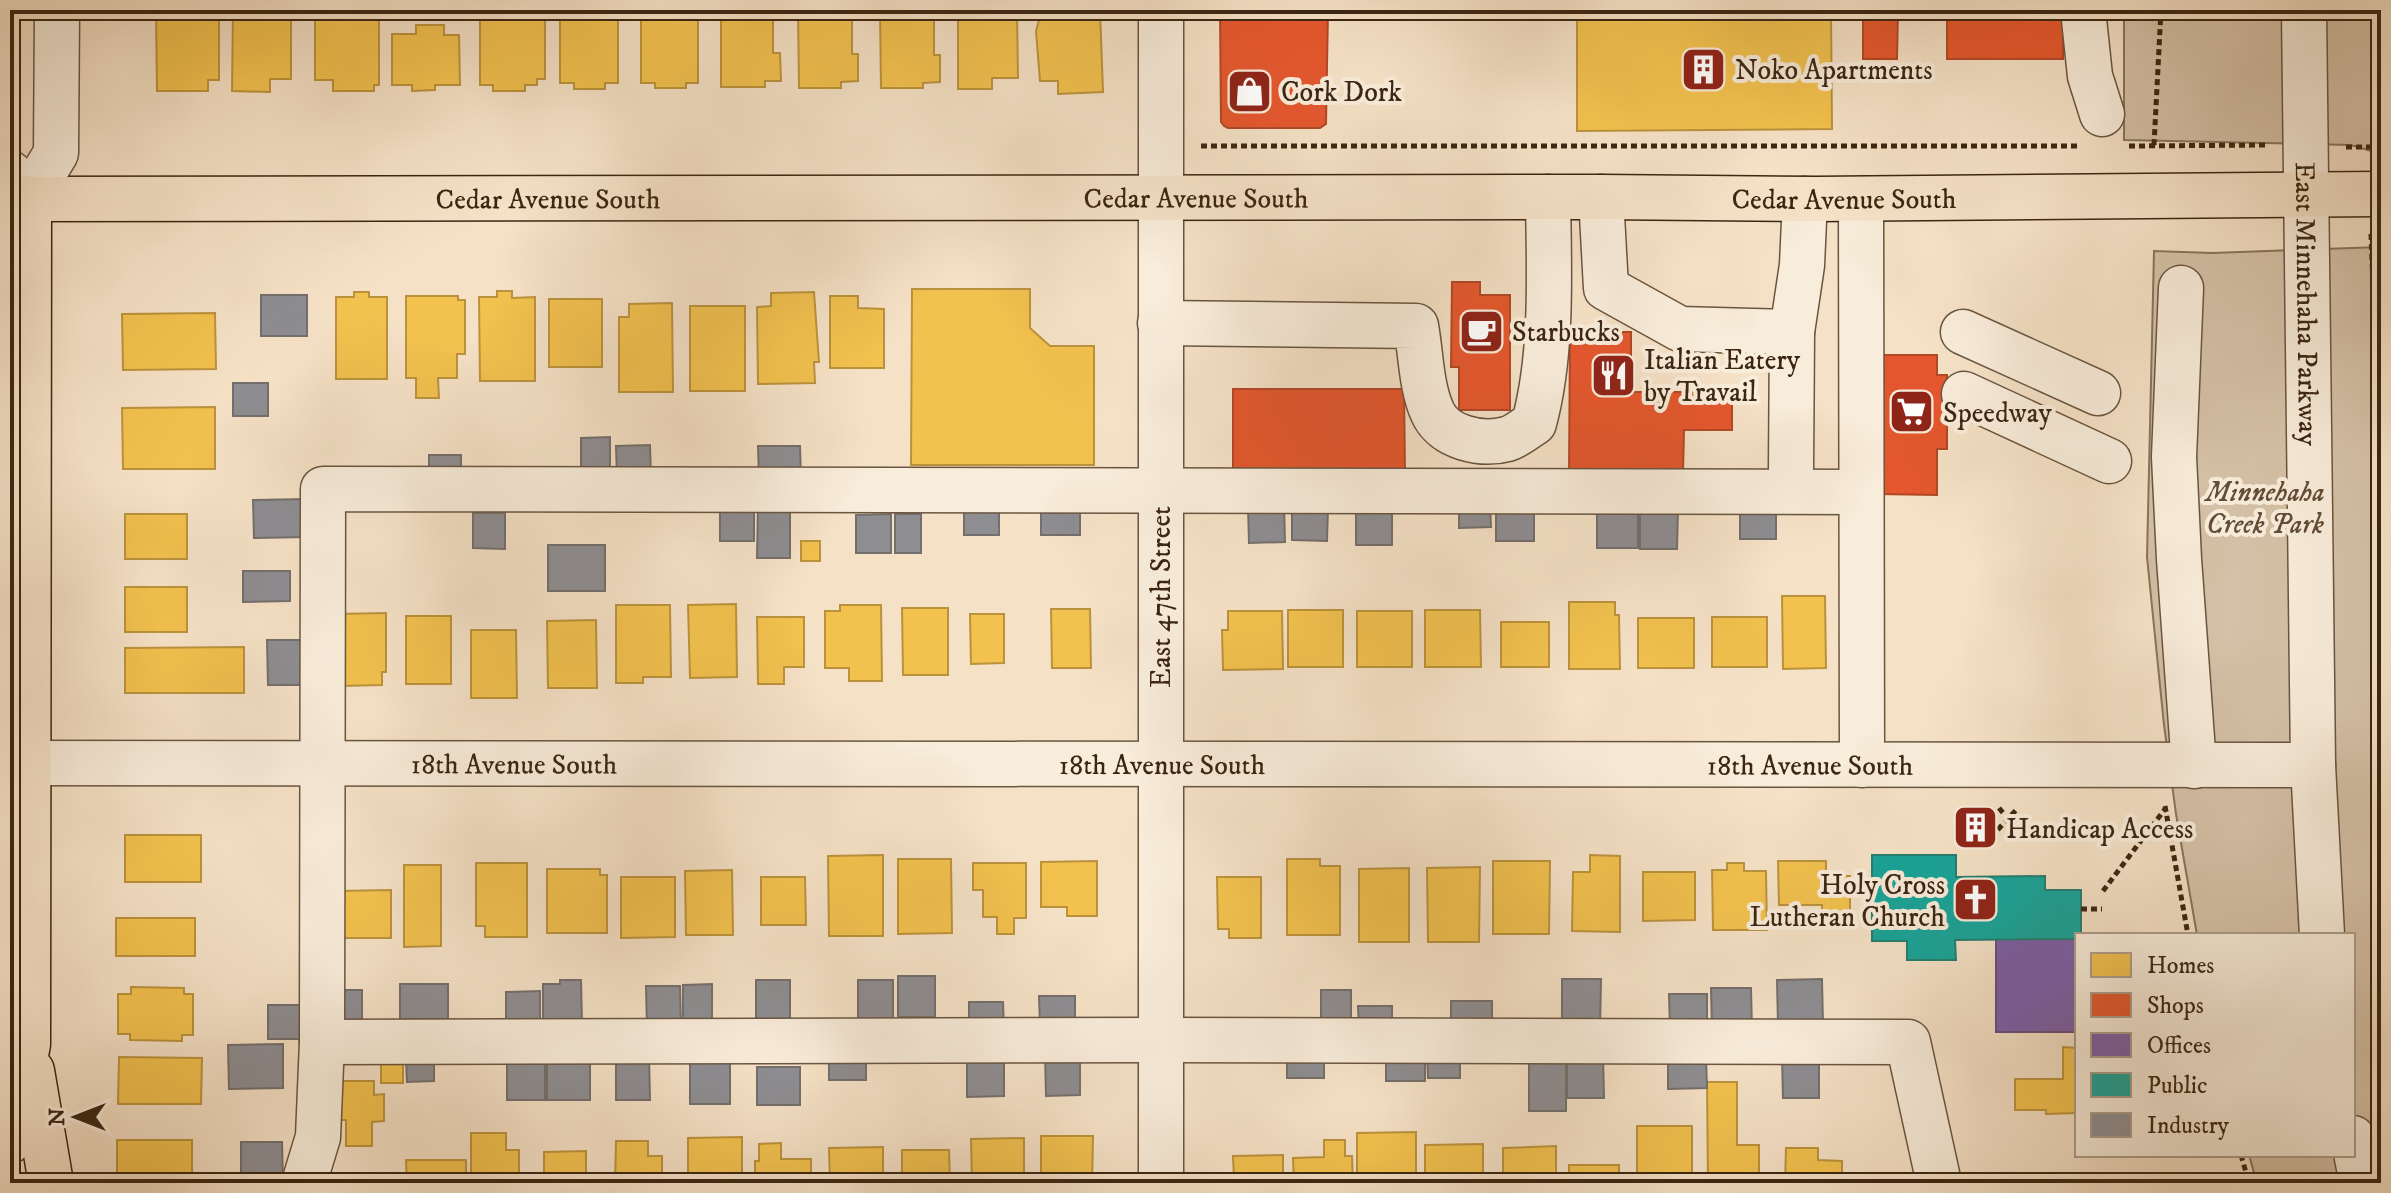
<svg xmlns="http://www.w3.org/2000/svg" width="2391" height="1193" font-family="'IM FELL DW Pica',serif">
	<style>
		.green { fill: #d5c1a7; stroke: #88745c; stroke-width: 2 }
		.homes { fill: #f2c14e; stroke: #bb923c; stroke-width: 2 }
		.shops { fill: #e4572e; stroke: #b14826; stroke-width: 2 }
		.offices { fill: #7b5ea7; stroke: #684d7a; stroke-width: 2 }
		.public { fill: #17a398; stroke: #227e70; stroke-width: 2 }
		.industry { fill: #8d8d92; stroke: #746e6c; stroke-width: 2 }
		.lines { fill: none; stroke-linecap: round; stroke-linejoin: round }
		.minor-casing { stroke: #6a553f; stroke-width: 47 }
		.major-casing { stroke: #3b2612; stroke-width: 47 }
		.path { stroke: #3b2612; stroke-width: 5; stroke-dasharray: 6 4; stroke-linecap: butt }
		.minor { stroke: #f8ecda; stroke-width: 44 }
		.major { stroke: #f5e1c6; stroke-width: 44 }
		.labels { text-anchor: middle; stroke-width: 8; stroke-linejoin: round; paint-order: stroke }
		.poi-label { font-size: 28px; fill: #3b2612; stroke: #f8ecda; text-anchor: start }
		.street-label { font-size: 28px; fill: #3b2612; stroke: #f8ecda }
		.park-label { font-size: 28px; font-style: italic; fill: #624d37; stroke: #f8ecda }
	</style>
	<rect width="100%" height="100%" fill="#f5e1c6"/>
	<filter id="stains"><feTurbulence type="fractalNoise" baseFrequency=".0025" numOctaves="4"/><feColorMatrix values="0 0 0 0 .2 0 0 0 0 .09 0 0 0 0 .02 0 0 0 .5 -.17"/></filter>
	<radialGradient id="worn" r=".72"><stop offset=".6" stop-color="#630" stop-opacity="0"/><stop offset="1" stop-color="#630" stop-opacity=".3"/></radialGradient>
	<!-- green -->
	<path class="green" d="M2124 10H2381V154L2351 145 2124 140Z
		M2381 247V1183H2257L2249 1155H2353V935H2197L2176 814 2164 725 2147 557 2154 251 2212 253Z"/>
	<!-- homes -->
	<path class="homes" d="M156 10H219V80H208V91H157Z
		M233 10H291V79H270V92L232 91Z
		M315 10H373V15H379V85H374V91H333V80H315Z
		M480 10H545V79H537V85H525V91H493V85H480Z
		M560 10H618V83H605V89H574V83H560Z
		M641 10H698V83H686V88H655V83H641Z
		M721 10H773V53H780L781 81H765V87H721Z
		M798 10H852V54H858V81L841 82V88H799Z
		M880 10H934V55H940V82L923 83V88H881Z
		M958 10H1017L1018 78H992V89H958Z
		M1042 10H1100L1103 92 1058 94V81H1040L1036 31Z
		M1577 10H1831L1832 129 1577 131Z
		M416 25H444V35H459L460 85H435V90L412 91V85H392V34H416Z
		M912 289H1030V328L1050 346H1094V465H911Z
		M497 291H512V298L535 297V381H480L479 297H497Z
		M354 292H369V297H387V379H336V297H354Z
		M814 292 819 362H814L815 383 758 384 757 307 771 306V293Z
		M406 296H458V300H465V354H457V378H438L439 398H416V378H406Z
		M830 296H858V308L884 309V368H830Z
		M549 299H602V367H549Z
		M672 303 673 392H619V317H629V304Z
		M690 306H745V391H690Z
		M215 313 216 369 123 370 122 314Z
		M215 407V469H123L122 408Z
		M125 514H187V559H125Z
		M801 541H820V561H801Z
		M125 587H187V632H125Z
		M1782 596H1825L1826 668 1783 669Z
		M1569 602H1615V615H1619L1620 669H1569Z
		M736 604 737 677 690 678 688 605Z
		M616 605H670L671 677H643V683H616Z
		M840 605H881L882 681H849V668H825V611H840Z
		M902 608H948V675H903Z
		M1051 609H1090L1091 668H1052Z
		M1288 610H1343V667H1288Z
		M1425 610H1480L1481 667H1425Z
		M1228 611H1282L1283 669 1223 670 1222 630H1228Z
		M1357 611H1412V667H1357Z
		M386 613V672H382V685L339 686 335 614Z
		M970 614H1004V663L971 664Z
		M406 616H451V684H406Z
		M757 617H804V667H784V684H758Z
		M1712 617H1767V667H1712Z
		M1638 618H1694V668H1638Z
		M596 620 597 688H548L547 621Z
		M1501 622H1549V667H1501Z
		M471 630H516L517 698H471Z
		M244 647V693H125V648Z
		M125 835H201V882H125Z
		M883 855V936H829L828 856Z
		M1590 855 1620 856V932L1572 931 1573 872H1590Z
		M898 859H951L952 933 898 934Z
		M1287 859H1320V866H1340V935H1287Z
		M1097 861V916H1067V907H1041V862Z
		M1493 861H1550L1549 934H1493Z
		M1778 861H1826V876H1850V912H1822V905H1779Z
		M476 863H527V937H485V926H476Z
		M973 863H1026V918H1014V934H997V917H983V890H973Z
		M1727 863H1744V871H1766L1767 930H1713L1712 870H1727Z
		M404 865H441V946L404 947Z
		M1480 867 1479 942H1428L1427 868Z
		M1409 868V942H1359V869Z
		M547 869H600V875H607V933H547Z
		M732 870 733 935H686L685 871Z
		M1643 872H1695V920L1643 921Z
		M621 877H675V937L621 938Z
		M761 877H805L806 925H761Z
		M1217 877H1261V938H1229V929H1218Z
		M391 890V938H336V891Z
		M116 918H195V956H116Z
		M131 987 184 988V994H193V1035H182V1041L130 1040V1034H118V994H131Z
		M2063 1047 2077 1048V1113L2046 1114V1110H2015V1079H2063Z
		M119 1057 202 1058 201 1104H118Z
		M381 1064H403V1083H381Z
		M338 1081H374V1095L384 1094V1121L372 1122V1146H346V1120H339Z
		M1707 1082H1737V1145H1759V1183H1708Z
		M1637 1126H1692V1183H1637Z
		M1416 1132V1183H1357V1133Z
		M471 1133H506V1150H519V1183H471Z
		M1041 1136H1093L1092 1183H1041Z
		M742 1137V1183H688V1138Z
		M1024 1138V1183H972L971 1139Z
		M117 1140H192V1183H117Z
		M1324 1140H1345V1156H1352L1353 1183H1294L1293 1158 1324 1157Z
		M616 1141H648V1156H662V1183H615Z
		M781 1143V1159H811V1183H755V1161H759V1144Z
		M1483 1144V1183H1425V1145Z
		M1556 1146V1183H1503V1148Z
		M883 1147V1183H830L829 1148Z
		M1786 1148H1818V1160L1842 1161V1183H1785Z
		M902 1150H949L950 1183H902Z
		M586 1151V1183H544V1152Z
		M1283 1155V1183H1225V1179H1234L1233 1156Z
		M406 1160H466V1183H407Z
		M1569 1165H1619V1183H1569Z"/>
	<!-- shops -->
	<path class="shops" d="M1220 10H1328L1326 124 1320 128H1228L1224 126 1221 122Z
		M1863 10H1898L1897 59H1863Z
		M1947 10H2063V59H1947Z
		M1452 282H1480V295H1510V410H1459V367H1451Z
		M1570 332H1631V392H1732V430H1684L1683 473H1569Z
		M1878 355H1937V375H1947V449H1937V495L1877 494Z
		M1233 389H1404L1405 475H1233Z"/>
	<!-- offices -->
	<path class="offices" d="M1996 939H2077V1032H1996Z"/>
	<!-- public -->
	<path class="public" d="M1975 812 1990 828 1975 842 1960 827Z
		M1872 855H1956V877L2045 876V890H2081V935H2077V939L1955 940 1956 960H1907V941H1872Z"/>
	<!-- industry -->
	<path class="industry" d="M261 295H307V336H261Z
		M233 383H268V416H233Z
		M610 437V476L581 477V438Z
		M650 445 651 477H617L616 446Z
		M758 446H800L801 478H759Z
		M429 455H461V480H429Z
		M307 499 308 537 254 538 253 500Z
		M1490 503 1491 527 1459 528V504Z
		M758 504H790V558H757Z
		M1041 504H1080V535H1041Z
		M1534 504V541H1496V505Z
		M1284 505 1285 542 1249 543 1248 506Z
		M964 506H999V535H964Z
		M1356 506H1392V545H1356Z
		M1597 506H1638V548H1597Z
		M1740 506H1776V539H1740Z
		M720 507H754V541H720Z
		M1292 507H1328L1327 541 1292 540Z
		M1640 507H1678L1677 549H1640Z
		M473 513H505V549L473 548Z
		M891 514V553H856V515Z
		M895 514H921V553H895Z
		M548 545H605V591H548Z
		M243 571H290V601L243 602Z
		M267 640H303L305 685H268Z
		M898 976H935V1017H898Z
		M1562 979H1601L1600 1031H1562Z
		M1822 979 1823 1026H1778L1777 980Z
		M560 980H581L582 1023H543V984H560Z
		M756 980H790V1025L756 1026Z
		M858 980H893V1019H858Z
		M400 984H448V1019H400Z
		M712 984V1030H683V985Z
		M646 986H680L681 1029H647Z
		M1711 988H1751L1752 1029H1712Z
		M335 990H362V1027H334Z
		M1321 990H1351V1030L1321 1031Z
		M540 991V1029L506 1030V992Z
		M1669 994H1707V1031H1670Z
		M1039 996H1075V1023L1040 1024Z
		M1451 1001H1492V1028H1451Z
		M969 1002H1003L1004 1028 969 1029Z
		M268 1005H308V1039H268Z
		M1358 1006H1392V1029H1359Z
		M283 1044V1088L229 1089 228 1045Z
		M1080 1052V1095L1046 1096 1045 1053Z
		M1386 1054H1425V1081H1386Z
		M1427 1054H1460V1078H1428Z
		M649 1055 650 1100H616V1056Z
		M690 1055H730V1104H690Z
		M1287 1055H1324V1078H1287Z
		M1529 1055H1566V1111H1529Z
		M1567 1055H1603L1604 1098H1567Z
		M829 1056H866V1080H829Z
		M967 1057H1004V1096L967 1097Z
		M1668 1057H1706L1707 1088 1668 1089Z
		M1782 1058H1819V1098H1783Z
		M507 1059H545V1100H507Z
		M547 1059H590V1100H547Z
		M406 1060H434V1081L407 1082Z
		M757 1067H800V1105H757Z
		M241 1142H282L283 1183H241Z"/>
	<g class="lines">
		<defs>
			<g id="minor">
				<path d="M1161 10V1183"/>
				<path d="M2083 10 2090 76 2102 114"/>
				<path id="s1" d="M2304 10 2313 765 2322 935"/>
				<path d="M10 173 29 198 56 153 57 10"/>
				<path d="M1601 197 1606 288 1680 329 1792 332"/>
				<path d="M1861 199 1862 765"/>
				<path d="M2181 288 2174 457 2179 559 2194 766"/>
				<path d="M1160 323 1416 326C1421 354 1421 386 1432 411 1443 438 1482 446 1507 439 1517 436 1526 428 1534 423 1553 353 1549 270 1548 197"/>
				<path d="M1963 332 2098 393"/>
				<path d="M1964 394 2109 461"/>
				<path d="M1791 469 1792 332 1802 265 1805 199"/>
				<path d="M1861 492 323 489 322 1042 1161 1040 1908 1042 1939 1183"/>
				<path id="s2" d="M10 763 2313 765"/>
				<path d="M2353 1138 2362 1183"/>
				<path d="M304 1183 318 1137 322 1042"/>
			</g>
			<g id="major">
				<path id="s3" d="M10 199 1601 197 1816 199 2381 194"/>
				<path d="M32 1071 51 1183"/>
				<path d="M10 1141 28 1044 29 198"/>
			</g>
		</defs>
		<!-- minor casing -->
		<use href="#minor" class="minor-casing"/>
		<!-- major casing -->
		<use href="#major" class="major-casing"/>
		<!-- path -->
		<path class="path" d="M2154 145 2161 10
			M1201 146H2079
			M2129 146 2267 145
			M2346 147H2380
			M2376 153 2381 135
			M2371 234 2378 414 2373 619 2377 668 2381 685
			M2165 806 2188 935
			M1999 808 2008 819
			M1991 837 2018 808
			M2103 891 2165 809
			M2081 909H2102
			M2241 1155 2249 1183"/>
		<!-- minor -->
		<use href="#minor" class="minor"/>
		<!-- major -->
		<use href="#major" class="major"/>
	</g>
	<!-- icons -->
	<defs>
		<symbol id="building-square" viewBox="-11 -11 22 22"><rect x="-9" y="-9" width="18" height="18" rx="4" fill="#8f2418" stroke="#f8ecda"/><path d="M-4-6H4V6H1V3H-1V6H-4ZM-2.5-4.3h1.7v1.8h-1.7ZM.8-4.3h1.7v1.8H.8ZM-2.5-1h1.7V.8h-1.7ZM.8-1h1.7V.8H.8Z" fill="#fff"/></symbol>
		<symbol id="shop-square" viewBox="-11 -11 22 22"><rect x="-9" y="-9" width="18" height="18" rx="4" fill="#8f2418" stroke="#f8ecda"/><path d="M-5-2.5h2.3a2.7 3.5 0 0 1 5.4 0H5L5.5 6h-11ZM-1.5-2.5h3a1.5 2.3 0 0 0-3 0Z" fill="#fff"/></symbol>
		<symbol id="cafe-square" viewBox="-11 -11 22 22"><rect x="-9" y="-9" width="18" height="18" rx="4" fill="#8f2418" stroke="#f8ecda"/><path d="M-5.5-4.5H6V0H3Q3 3.5 0 3.5H-2.5Q-5.5 3.5-5.5 0ZM3-3.2v2h1.7v-2ZM-6 4.5H4V6H-6Z" fill="#fff"/></symbol>
		<symbol id="restaurant-square" viewBox="-11 -11 22 22"><rect x="-9" y="-9" width="18" height="18" rx="4" fill="#8f2418" stroke="#f8ecda"/><path d="M-5-6h1v4h1v-4h1v4h1v-4h1v5L-1.5 .5V6h-2V.5L-5-1ZM5-6V6H3V1.5H1.5Q1.5-4 5-6Z" fill="#fff"/></symbol>
		<symbol id="supermarket-square" viewBox="-11 -11 22 22"><rect x="-9" y="-9" width="18" height="18" rx="4" fill="#8f2418" stroke="#f8ecda"/><path d="M-6-5.5h2.5l.6 2H6L4.5 2H-2.5L-4.4-4H-6ZM-1.5 3.2a1.3 1.3 0 1 0 .1 0ZM3 3.2a1.3 1.3 0 1 0 .1 0Z" fill="#fff"/></symbol>
		<symbol id="church-square" viewBox="-11 -11 22 22"><rect x="-9" y="-9" width="18" height="18" rx="4" fill="#8f2418" stroke="#f8ecda"/><path d="M-1.2-6h2.4v3.5h3.3v2.4h-3.3V6h-2.4V-.1h-3.3v-2.4h3.3Z" fill="#fff"/></symbol>
	</defs>
	<g fill-rule="evenodd">
		<use href="#building-square" x="1678" y="44" width="51" height="51"/>
		<use href="#shop-square" x="1224" y="66" width="51" height="51"/>
		<use href="#cafe-square" x="1456" y="306" width="51" height="51"/>
		<use href="#restaurant-square" x="1588" y="350" width="51" height="51"/>
		<use href="#supermarket-square" x="1886" y="386" width="51" height="51"/>
		<use href="#building-square" x="1950" y="802" width="51" height="51"/>
		<use href="#church-square" x="1950" y="874" width="51" height="51"/>
	</g>
	<g class="labels">
		<!-- poi labels -->
		<g class="poi-label">
			<text x="1735" y="79">Noko Apartments</text>
			<text x="1281" y="101">Cork Dork</text>
			<text x="1512" y="341">Starbucks</text>
			<text x="1644" y="369">Italian Eatery<tspan x="1644" dy="32">by Travail</tspan></text>
			<text x="1943" y="422">Speedway</text>
			<text x="2006" y="838">Handicap Access</text>
			<text x="1945" y="894" text-anchor="end">Holy Cross<tspan x="1945" dy="32">Lutheran Church</tspan></text>
		</g>
		<!-- street labels -->
		<g class="street-label">
			<text dy="10" stroke="none"><textPath href="#s3" startOffset="538">Cedar Avenue South</textPath></text>
			<text dy="10" stroke="none"><textPath href="#s3" startOffset="1186">Cedar Avenue South</textPath></text>
			<text dy="10" stroke="none"><textPath href="#s3" startOffset="1834">Cedar Avenue South</textPath></text>
			<text dy="10" stroke="none"><textPath href="#s1" startOffset="294">East Minnehaha Parkway</textPath></text>
			<text transform="translate(1160 597) rotate(-90)" y="10">East 47th Street</text>
			<text dy="10" stroke="none"><textPath href="#s2" startOffset="504">18th Avenue South</textPath></text>
			<text dy="10" stroke="none"><textPath href="#s2" startOffset="1152">18th Avenue South</textPath></text>
			<text dy="10" stroke="none"><textPath href="#s2" startOffset="1800">18th Avenue South</textPath></text>
		</g>
		<!-- park labels -->
		<g class="park-label">
			<text x="2265" y="501">Minnehaha<tspan x="2265" dy="32">Creek Park</tspan></text>
		</g>
	</g>
	<!-- margin -->
	<rect width="2391" height="1193" fill="none" stroke="#f5e1c6" stroke-width="40"/>
	<rect x="12" y="12" width="2367" height="1169" fill="none" stroke="#3b2612" stroke-width="4"/>
	<rect x="20" y="20" width="2351" height="1153" fill="none" stroke="#3b2612" stroke-width="2"/>
	<!-- legend -->
	<rect x="2075" y="933" width="280" height="224" fill="#f8ecda" stroke="#ac9d8a" stroke-width="2"/>
	<rect x="2091" y="953" width="40" height="24" fill="#f2c14e" stroke="#ac9d8a" stroke-width="2"/>
	<text x="2147" y="973" font-size="24" fill="#3b2612">Homes</text>
	<rect x="2091" y="993" width="40" height="24" fill="#e4572e" stroke="#ac9d8a" stroke-width="2"/>
	<text x="2147" y="1013" font-size="24" fill="#3b2612">Shops</text>
	<rect x="2091" y="1033" width="40" height="24" fill="#7b5ea7" stroke="#ac9d8a" stroke-width="2"/>
	<text x="2147" y="1053" font-size="24" fill="#3b2612">Offices</text>
	<rect x="2091" y="1073" width="40" height="24" fill="#17a398" stroke="#ac9d8a" stroke-width="2"/>
	<text x="2147" y="1093" font-size="24" fill="#3b2612">Public</text>
	<rect x="2091" y="1113" width="40" height="24" fill="#8d8d92" stroke="#ac9d8a" stroke-width="2"/>
	<text x="2147" y="1133" font-size="24" fill="#3b2612">Industry</text>
	<!-- north arrow -->
	<g transform="translate(76 1117) rotate(270)" stroke="#f8ecda" stroke-width="6" paint-order="stroke">
	<path d="M0-6L14 30L0 20L-14 30Z" fill="#3b2612"/>
	<text y="-12" font-size="22" font-weight="bold" text-anchor="middle" fill="#3b2612">N</text>
	</g>
	<rect width="100%" height="100%" filter="url(#stains)"/>
	<rect width="100%" height="100%" fill="url(#worn)"/>
</svg>
